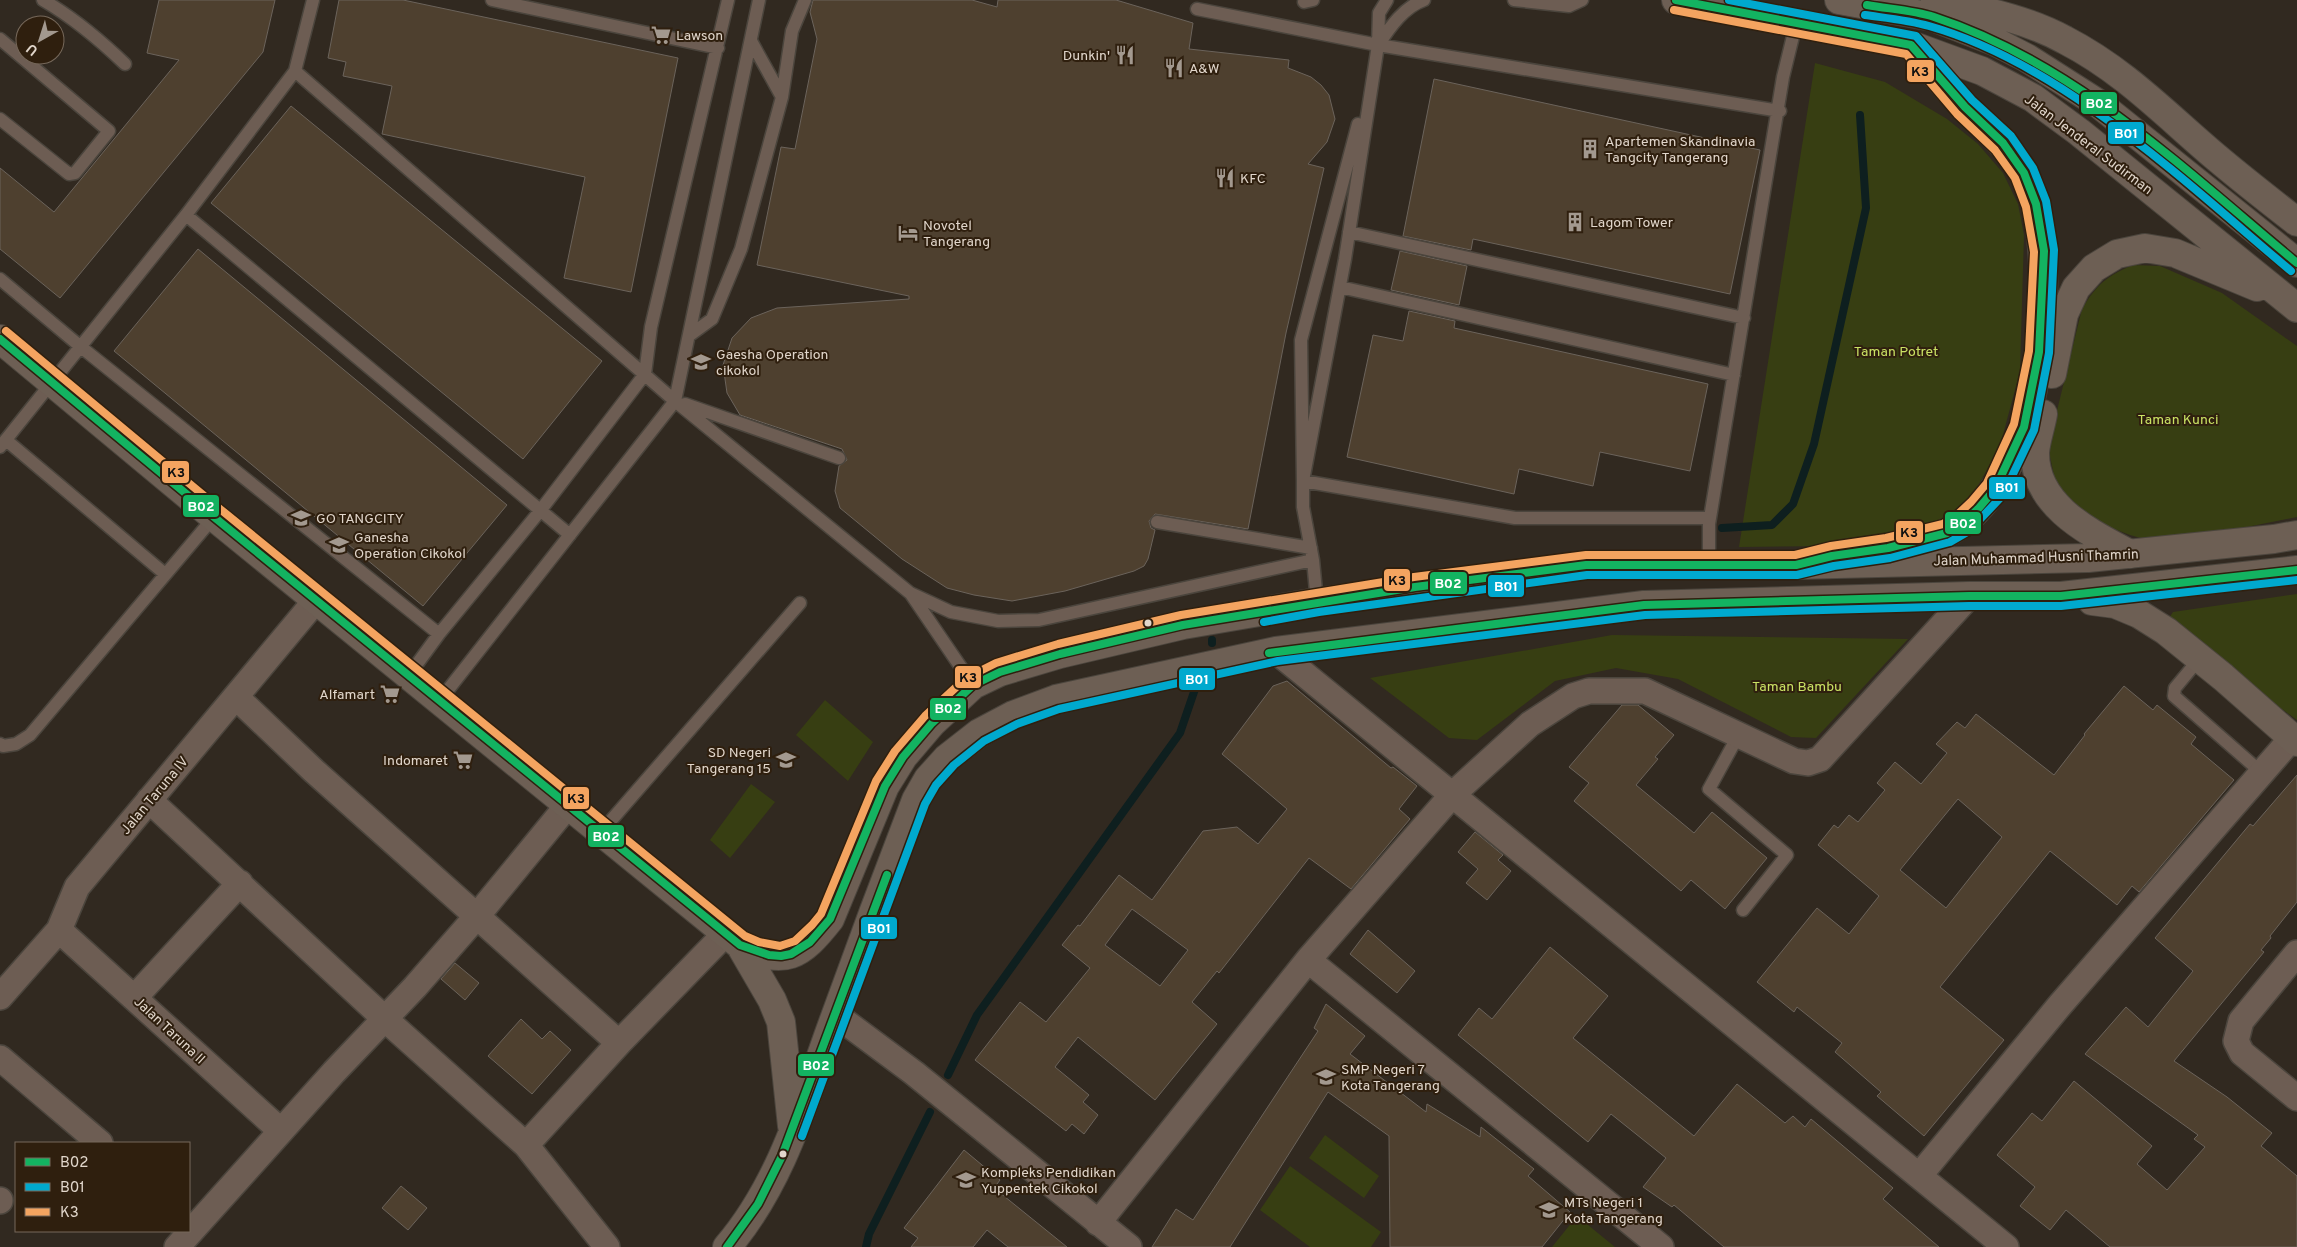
<svg xmlns="http://www.w3.org/2000/svg" width="2297" height="1247" font-family="Overpass,sans-serif">
	<style>
		.green { fill: #373e12 }
		.lines { fill: none; stroke-linecap: round; stroke-linejoin: round }
		.stream { stroke: #0e1f1f; stroke-width: 8 }
		.building { fill: #4e402f; stroke: #6b635b; fill-rule: evenodd }
		.lane-casing { stroke: #4b453d; stroke-width: 15 }
		.street-casing { stroke: #4b453d; stroke-width: 28 }
		.primary-casing { stroke: #4b453d; stroke-width: 30 }
		.lane { stroke: #6d5d53; stroke-width: 12 }
		.street { stroke: #6d5d53; stroke-width: 25 }
		.primary { stroke: #6d5f54; stroke-width: 28 }
		.bus-1-casing { stroke: #2f1f0e; stroke-width: 11 }
		.bus-2-casing { stroke: #2f1f0e; stroke-width: 11 }
		.bus-3-casing { stroke: #2f1f0e; stroke-width: 11 }
		.bus-1 { stroke: #13b361; stroke-width: 8 }
		.bus-2 { stroke: #00a9ce; stroke-width: 8 }
		.bus-3 { stroke: #f4a460; stroke-width: 8 }
		.bus-dot { fill: #e1d6cb; stroke: #2f1f0e; stroke-width: 2 }
		.labels { text-anchor: middle; stroke-width: 4; stroke-linejoin: round; paint-order: stroke }
		.poi-label { font-size: 14px; fill: #e1d6cb; stroke: #2f1f0e; text-anchor: start }
		.street-label { font-size: 14px; fill: #e1d6cb; stroke: #2f1f0e }
		.park-label { font-size: 14px; fill: #cae264; stroke: #2f1f0e }
		.line-badge { stroke: #2f1f0e; stroke-width: 2 }
		.badge-label { font-size: 14px; text-anchor: middle; font-weight: bold; fill: #fff }
		.pale-badge-label { font-size: 14px; text-anchor: middle; font-weight: bold; fill: #111 }
	</style>
	<rect width="100%" height="100%" fill="#312920"/>
	<!-- green -->
	<path class="green" d="M1815 63 1885 82 1947 119 1978 144 2003 173 2018 204 2024 235 2020 371 2000 446 1969 502 1942 526 1908 537 1842 546 1739 547Z
		M2133 265 2160 266 2222 293 2297 346V517L2162 544 2130 535 2096 522 2067 505 2056 485 2048 447 2082 309C2097 284 2107 276 2133 265Z
		M2297 594V720L2174 630 2167 621 2173 612Z
		M1612 635 1908 639 1816 738 1791 737 1678 679 1616 668 1555 681 1477 740 1449 738 1370 678Z
		M825 700 873 742 848 781 796 735Z
		M751 784 775 802 730 858 710 840Z
		M1325 1135 1379 1176 1364 1198 1309 1158Z
		M1290 1166 1381 1232 1371 1247H1310L1260 1210Z
		M1577 1216 1615 1247H1552Z"/>
	<g class="lines">
		<!-- stream -->
		<path class="stream" d="M1722 528 1772 525 1793 504 1814 444 1866 208 1860 115
			M1212 643V640
			M948 1075 977 1015 1180 733 1195 689
			M866 1247 869 1234 930 1112"/>
	</g>
	<!-- building -->
	<path class="building" d="M159 0H275L263 52 60 298 0 249V168L54 212 179 60 147 53Z
		M339 0H403L678 58 631 292 564 278 585 177 382 134 392 86 343 76 346 62 328 58Z
		M813 0H972L997 7 998 0H1116L1193 23 1189 49 1289 60 1288 68 1311 77 1321 85 1329 95 1335 119 1327 142 1308 164 1324 168 1286 333 1248 529 1155 514 1149 521 1151 528 1155 530 1148 559 1144 566 1134 571 1065 591 1012 601 974 595 947 588 902 559 840 508 835 491 839 466 847 460 842 449 740 415 727 393 723 365 732 338 751 318 777 308 909 299V296L757 265 781 147 795 149 817 39 810 12Z
		M1434 79 1760 150 1730 294 1473 239 1471 250 1403 236Z
		M291 106 602 361 523 459 211 203Z
		M198 249 507 505 423 606 114 351Z
		M1400 251 1467 266 1459 305 1391 290Z
		M1409 311 1455 321 1454 328 1708 384 1690 471 1600 452 1593 486 1519 469 1514 494 1347 457 1373 335 1403 341Z
		M1287 681 1391 768 1393 767 1417 786 1399 809 1410 819 1351 889 1309 858 1219 973 1217 971 1192 1002 1217 1024 1155 1100 1078 1037 1055 1067 1089 1095 1083 1102 1098 1115 1084 1134 1072 1124 1066 1131 975 1060 1020 1002 1046 1022 1090 968 1062 945 1078 925 1080 926 1119 875 1152 900 1203 831 1237 827 1258 844 1287 809 1222 754 1273 686ZM1132 909 1188 950 1160 986 1105 945Z
		M2124 686 2153 710 2157 705 2196 737 2191 744 2234 780 2139 892 2132 886 2117 905 2050 851 1940 987 2004 1040 1924 1136 1877 1096 1881 1092 1835 1052 1842 1043 1797 1007 1794 1012 1757 982 1817 908 1849 934 1879 896 1818 845 1834 825 1838 828 1849 815 1858 822 1885 790 1877 783 1895 762 1921 784 1947 753 1936 744 1957 722 1965 728 1976 714 2054 775 2085 735 2084 734ZM1958 799 2002 837 1946 908 1900 870Z
		M1622 705H1638L1674 735 1655 757 1658 759 1636 785 1694 833 1712 812 1767 858 1725 909 1691 880 1681 891 1574 801 1589 783 1569 767Z
		M2297 775V902L2270 936 2271 938 2261 950 2264 952 2174 1061 2227 1097 2272 1133 2261 1146 2297 1176V1247H2110L2066 1210 2050 1230 2020 1206 2035 1187 1997 1155 2032 1113 2042 1121 2074 1081 2152 1146 2137 1164 2167 1190 2205 1147 2194 1139 2198 1135 2085 1054 2126 1007 2148 1027 2193 971 2155 938 2250 824 2253 826Z
		M1475 832 1503 855 1498 860 1511 871 1487 900 1466 883 1478 869 1458 852Z
		M1368 930 1415 971 1397 993 1350 954Z
		M1550 947 1608 996 1573 1038 1694 1136 1737 1084 1785 1123 1793 1116 1805 1127 1811 1119 1893 1188 1883 1199 1939 1247H1724L1674 1205 1672 1207 1643 1187 1666 1158 1611 1114 1588 1142 1458 1035 1479 1008 1492 1019Z
		M455 963 479 983 465 1000 441 979Z
		M1326 1004 1365 1036 1350 1054 1426 1112 1427 1104 1480 1137 1481 1127 1534 1169 1528 1176 1570 1212 1542 1247H1390L1389 1136 1328 1092 1230 1247H1152L1176 1209 1193 1220 1318 1031 1314 1028Z
		M521 1019 542 1039 550 1031 571 1050 532 1094 488 1056Z
		M964 1150 1000 1180 994 1188 1067 1247H1008L987 1230 973 1247H911L918 1238 904 1228Z
		M401 1186 427 1208 408 1230 382 1208Z"/>
	<g class="lines">
		<defs>
			<path id="lane" d="M43 0C74 18 100 40 125 64
				M492 0 718 48
				M1514 0 1569 6 1582 0
				M1304 2 1313 0
				M1197 9 1378 45 1780 111
				M0 39 109 131 75 173 69 174 0 119
				M751 41 782 97
				M1379 44C1390 27 1404 7 1424 0
				M295 71 675 401 910 593 951 612 998 621 1039 620 1313 560 1303 507V481L1345 259 1378 45 1379 13 1387 0
				M1358 124 1301 340 1303 481 1515 518H1710
				M186 215 570 535
				M1349 232 1744 318
				M0 279 81 347 439 634
				M1340 287 1734 375
				M690 335 712 319 741 249 782 97 792 31 805 0
				M685 404 839 458
				M6 440 165 574
				M0 447 186 215 295 71 313 0
				M1157 522 1311 548
				M1313 560 1317 602
				M1709 563V524L1783 77 1796 24
				M911 594 973 685
				M2200 658 2175 688 2174 696 2262 773
				M409 675 439 634 540 511 645 374 651 327 728 0
				M440 700 675 401 759 0
				M1738 736 1709 789 1787 855 1743 910
				M0 744 3 746 16 744 30 735 214 517
				M601 832 800 603"/>
			<path id="street" d="M1276 651 2006 1247
				M236 697 314 771 619 1043
				M149 800 385 1019 526 1145 607 1247
				M59 930 281 1131
				M2297 953 2241 1021 2236 1041 2242 1053 2297 1098
				M1308 960 1453 794 1530 724 1573 696 1589 691H1645L1794 761 1808 763 1820 759 1969 596
				M0 997 59 930 77 887 317 599
				M135 997 240 883
				M836 1015 914 1073 1129 1247
				M0 1058 100 1143
				M526 1145 619 1043 726 933
				M1919 1176 2060 1005 2292 738
				M0 1200V1201
				M1098 1223 1308 960 1661 1247
				M177 1247 334 1072 415 987 477 916 568 805"/>
			<path id="primary" d="M1676 0 1911 45 1982 71 2033 98 2079 132 2297 308
				M1839 0 1933 17 1994 41 2027 58 2099 104 2297 263
				M1935 0C1979 10 2025 18 2065 40 2125 71 2166 115 2217 158 2243 180 2270 201 2297 222
				M0 339 214 517 740 945 772 1000 781 1022 792 1126
				M2052 374 2064 314 2076 288 2094 268 2117 254 2145 248 2175 253 2257 287
				M2043 414C2041 426 2036 440 2035 452 2034 506 2089 532 2130 554
				M1874 550C1903 546 1941 541 1964 522 1986 504 2002 479 2014 453 2043 390 2058 233 2023 172 2008 146 1986 129 1966 108 1946 88 1929 66 1911 45
				M2092 601 2115 604 2139 614 2166 631 2223 677 2297 742
				M740 945C786 966 800 957 830 919L885 786 903 757 932 723 973 685 1000 672 1060 654 1183 625 1317 602 1586 565H1796L2088 558 2274 539 2297 535
				M727 1247C781 1184 804 1102 832 1025 859 950 887 875 916 800L928 779 947 758 979 733 1013 715 1056 699 1276 651 1644 605 1969 596H2061L2297 570"/>
		</defs>
		<!-- lane casing -->
		<use href="#lane" class="lane-casing"/>
		<!-- street casing -->
		<use href="#street" class="street-casing"/>
		<!-- primary casing -->
		<use href="#primary" class="primary-casing"/>
		<!-- lane -->
		<use href="#lane" class="lane"/>
		<!-- street -->
		<use href="#street" class="street"/>
		<!-- primary -->
		<use href="#primary" class="primary"/>
		<defs>
			<path id="bus-1" d="M1867 5C1889 9 1913 10 1934 17 2075 63 2186 171 2297 263
				M0 339 214 517 740 945 769 955 781 956 791 954 810 942 830 919 885 786 903 757 932 723 973 685 1000 672 1060 654 1183 625 1415 587 1586 565H1796L1832 556 1888 548 1947 533 1962 524 1978 509 1995 489 2024 427 2039 352 2044 251 2036 204 2024 173 2003 143 1965 107 1911 45 1676 0
				M1269 653 1644 605 1969 596H2061L2297 570
				M727 1247 758 1204 782 1156 887 875"/>
			<path id="bus-2" d="M1865 15C1886 18 1908 20 1929 26 2063 64 2186 183 2291 271
				M1264 622 1319 612 1587 575H1797L1834 566 1890 558 1950 542 1969 531 2003 495 2034 430 2049 353 2054 250 2046 201 2033 168 2011 136 1972 100 1916 36 1729 0
				M802 1136 925 804 936 785 954 765 984 741 1017 724 1059 709 1278 661 1645 615 1969 606H2061L2297 580"/>
			<path id="bus-3" d="M6 331 220 509 745 936 759 942 780 946 795 941 812 925 821 914 876 781 895 751 925 716 966 678 996 663 1058 644 1181 615 1414 577 1586 555H1795L1831 546 1886 538 1943 524 1956 516 1971 502 1987 483 2014 424 2029 351 2034 252 2026 207 2015 178 1995 150 1957 114 1906 54 1674 10"/>
		</defs>
		<!-- bus-1 casing -->
		<use href="#bus-1" class="bus-1-casing"/>
		<!-- bus-2 casing -->
		<use href="#bus-2" class="bus-2-casing"/>
		<!-- bus-3 casing -->
		<use href="#bus-3" class="bus-3-casing"/>
		<!-- bus-1 -->
		<use href="#bus-1" class="bus-1"/>
		<!-- bus-2 -->
		<use href="#bus-2" class="bus-2"/>
		<!-- bus-3 -->
		<use href="#bus-3" class="bus-3"/>
	</g>
	<!-- icons -->
	<defs>
		<symbol id="supermarket-bare" viewBox="-9 -9 18 18"><path d="M-6-5.5h2.5l.6 2H6L4.5 2H-2.5L-4.4-4H-6ZM-1.5 3.2a1.3 1.3 0 1 0 .1 0ZM3 3.2a1.3 1.3 0 1 0 .1 0Z" fill="#a3998f" stroke="#2f1f0e" stroke-width="2.5" paint-order="stroke"/></symbol>
		<symbol id="restaurant-bare" viewBox="-9 -9 18 18"><path d="M-5-6h1v4h1v-4h1v4h1v-4h1v5L-1.5 .5V6h-2V.5L-5-1ZM5-6V6H3V1.5H1.5Q1.5-4 5-6Z" fill="#a3998f" stroke="#2f1f0e" stroke-width="2.5" paint-order="stroke"/></symbol>
		<symbol id="building-bare" viewBox="-9 -9 18 18"><path d="M-4-6H4V6H1V3H-1V6H-4ZM-2.5-4.3h1.7v1.8h-1.7ZM.8-4.3h1.7v1.8H.8ZM-2.5-1h1.7V.8h-1.7ZM.8-1h1.7V.8H.8Z" fill="#a3998f" stroke="#2f1f0e" stroke-width="2.5" paint-order="stroke"/></symbol>
		<symbol id="hotel-bare" viewBox="-9 -9 18 18"><path d="M-6-4.5h1.5V1H6V5H4.5V3h-9V5H-6ZM-4 0a1.8 1.8 0 1 1 3.6 0ZM.5 0V-2.5h3Q6-2.5 6 0Z" fill="#a3998f" stroke="#2f1f0e" stroke-width="2.5" paint-order="stroke"/></symbol>
		<symbol id="school-bare" viewBox="-9 -9 18 18"><path d="M0-5L7-2L0 1L-7-2ZM-4 1L0 2.5L4 1V4Q0 6-4 4Z" fill="#a3998f" stroke="#2f1f0e" stroke-width="2.5" paint-order="stroke"/></symbol>
	</defs>
	<g fill-rule="evenodd">
		<use href="#supermarket-bare" x="647" y="21" width="28" height="28"/>
		<use href="#restaurant-bare" x="1111" y="41" width="28" height="28"/>
		<use href="#restaurant-bare" x="1160" y="54" width="28" height="28"/>
		<use href="#building-bare" x="1576" y="135" width="28" height="28"/>
		<use href="#restaurant-bare" x="1211" y="164" width="28" height="28"/>
		<use href="#building-bare" x="1561" y="208" width="28" height="28"/>
		<use href="#hotel-bare" x="894" y="219" width="28" height="28"/>
		<use href="#school-bare" x="687" y="348" width="28" height="28"/>
		<use href="#school-bare" x="287" y="504" width="28" height="28"/>
		<use href="#school-bare" x="325" y="531" width="28" height="28"/>
		<use href="#supermarket-bare" x="376" y="680" width="28" height="28"/>
		<use href="#supermarket-bare" x="449" y="746" width="28" height="28"/>
		<use href="#school-bare" x="772" y="746" width="28" height="28"/>
		<use href="#school-bare" x="1312" y="1063" width="28" height="28"/>
		<use href="#school-bare" x="952" y="1166" width="28" height="28"/>
		<use href="#school-bare" x="1535" y="1196" width="28" height="28"/>
	</g>
	<!-- markers -->
	<g class="bus-dot">
		<circle cx="1148" cy="623" r="4.5"/>
		<circle cx="783" cy="1154" r="4.5"/>
	</g>
	<g class="labels">
		<!-- poi labels -->
		<g class="poi-label">
			<text x="676" y="40">Lawson</text>
			<text x="1110" y="60" text-anchor="end">Dunkin'</text>
			<text x="1189" y="73">A&amp;W</text>
			<text x="1605" y="146">Apartemen Skandinavia<tspan x="1605" dy="16">Tangcity Tangerang</tspan></text>
			<text x="1240" y="183">KFC</text>
			<text x="1590" y="227">Lagom Tower</text>
			<text x="923" y="230">Novotel<tspan x="923" dy="16">Tangerang</tspan></text>
			<text x="716" y="359">Gaesha Operation<tspan x="716" dy="16">cikokol</tspan></text>
			<text x="316" y="523">GO TANGCITY</text>
			<text x="354" y="542">Ganesha<tspan x="354" dy="16">Operation Cikokol</tspan></text>
			<text x="375" y="699" text-anchor="end">Alfamart</text>
			<text x="771" y="757" text-anchor="end">SD Negeri<tspan x="771" dy="16">Tangerang 15</tspan></text>
			<text x="448" y="765" text-anchor="end">Indomaret</text>
			<text x="1341" y="1074">SMP Negeri 7<tspan x="1341" dy="16">Kota Tangerang</tspan></text>
			<text x="981" y="1177">Kompleks Pendidikan<tspan x="981" dy="16">Yuppentek Cikokol</tspan></text>
			<text x="1564" y="1207">MTs Negeri 1<tspan x="1564" dy="16">Kota Tangerang</tspan></text>
		</g>
		<!-- street labels -->
		<g class="street-label">
			<text transform="translate(2089 144) rotate(37)" y="5">Jalan Jenderal Sudirman</text>
			<text transform="translate(2036 557) rotate(-2)" y="5">Jalan Muhammad Husni Thamrin</text>
			<text transform="translate(154 795) rotate(-50)" y="5">Jalan Taruna IV</text>
			<text transform="translate(170 1030) rotate(43)" y="5">Jalan Taruna II</text>
		</g>
		<!-- park labels -->
		<g class="park-label">
			<text x="1896" y="356">Taman Potret</text>
			<text x="2178" y="424">Taman Kunci</text>
			<text x="1797" y="691">Taman Bambu</text>
		</g>
	</g>
	<g class="line-badge">
		<rect x="1906" y="59" width="29" height="24" rx="5" fill="#f4a460"/>
		<rect x="2080" y="91" width="38" height="24" rx="5" fill="#13b361"/>
		<rect x="2107" y="121" width="38" height="24" rx="5" fill="#00a9ce"/>
		<rect x="161" y="460" width="29" height="24" rx="5" fill="#f4a460"/>
		<rect x="1988" y="476" width="38" height="24" rx="5" fill="#00a9ce"/>
		<rect x="182" y="494" width="38" height="24" rx="5" fill="#13b361"/>
		<rect x="1944" y="511" width="38" height="24" rx="5" fill="#13b361"/>
		<rect x="1895" y="520" width="29" height="24" rx="5" fill="#f4a460"/>
		<rect x="1383" y="568" width="28" height="24" rx="5" fill="#f4a460"/>
		<rect x="1429" y="571" width="39" height="24" rx="5" fill="#13b361"/>
		<rect x="1487" y="574" width="38" height="24" rx="5" fill="#00a9ce"/>
		<rect x="954" y="665" width="28" height="24" rx="5" fill="#f4a460"/>
		<rect x="1178" y="667" width="38" height="24" rx="5" fill="#00a9ce"/>
		<rect x="929" y="697" width="38" height="24" rx="5" fill="#13b361"/>
		<rect x="562" y="786" width="28" height="24" rx="5" fill="#f4a460"/>
		<rect x="587" y="824" width="38" height="24" rx="5" fill="#13b361"/>
		<rect x="860" y="916" width="38" height="24" rx="5" fill="#00a9ce"/>
		<rect x="797" y="1053" width="38" height="24" rx="5" fill="#13b361"/>
	</g>
	<g class="badge-label">
		<text x="2099" y="108">B02</text>
		<text x="2126" y="138">B01</text>
		<text x="2007" y="492">B01</text>
		<text x="201" y="511">B02</text>
		<text x="1963" y="528">B02</text>
		<text x="1448" y="588">B02</text>
		<text x="1506" y="591">B01</text>
		<text x="1197" y="684">B01</text>
		<text x="948" y="713">B02</text>
		<text x="606" y="841">B02</text>
		<text x="879" y="933">B01</text>
		<text x="816" y="1070">B02</text>
	</g>
	<g class="pale-badge-label">
		<text x="1920" y="76">K3</text>
		<text x="176" y="477">K3</text>
		<text x="1909" y="537">K3</text>
		<text x="1397" y="585">K3</text>
		<text x="968" y="682">K3</text>
		<text x="576" y="803">K3</text>
	</g>
	<!-- legend -->
	<rect x="15" y="1142" width="175" height="90" fill="#2f1f0e" stroke="#76685a"/>
	<rect x="25" y="1158" width="25" height="8" fill="#13b361" stroke="#76685a"/>
	<text x="60" y="1167" font-size="15" fill="#e1d6cb">B02</text>
	<rect x="25" y="1183" width="25" height="8" fill="#00a9ce" stroke="#76685a"/>
	<text x="60" y="1192" font-size="15" fill="#e1d6cb">B01</text>
	<rect x="25" y="1208" width="25" height="8" fill="#f4a460" stroke="#76685a"/>
	<text x="60" y="1217" font-size="15" fill="#e1d6cb">K3</text>
	<!-- north arrow -->
	<g transform="translate(40 40) rotate(219)"><circle r="24" fill="#2f1f0e" stroke="#76685a"/>
	<path d="M0-4L9 19L0 12L-9 19Z" fill="#a3998f"/>
	<text y="-8" font-size="14" font-weight="bold" text-anchor="middle" fill="#e1d6cb">U</text>
	</g>
</svg>
